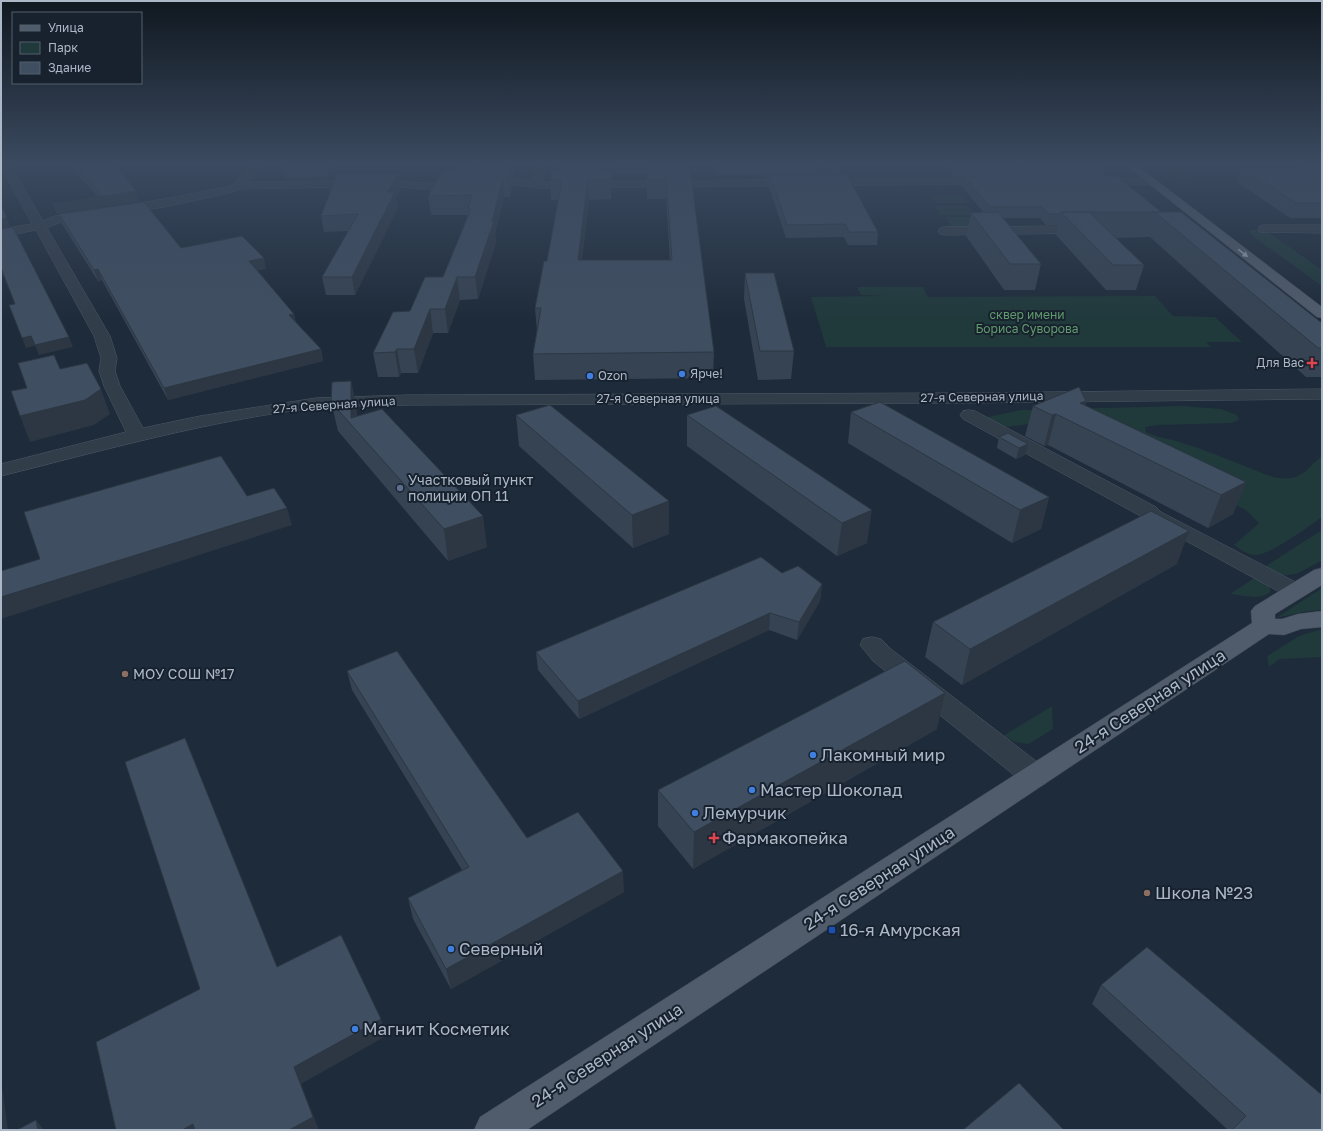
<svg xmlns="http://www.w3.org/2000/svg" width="1323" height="1131" font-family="'Golos Text',sans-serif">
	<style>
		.green { fill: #20393b }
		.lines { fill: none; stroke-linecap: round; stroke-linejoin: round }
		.minor-casing { stroke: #4d5865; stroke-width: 1 }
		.major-casing { stroke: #3c4654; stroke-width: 1 }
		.minor { fill: #323d4a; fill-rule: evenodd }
		.major { fill: #505c6b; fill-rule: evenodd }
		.wall { fill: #364353; fill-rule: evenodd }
		.shaded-wall { fill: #2c3743 }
		.building { fill: #3f4e60; stroke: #2c3743 }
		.oneway { fill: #9aa6b5 }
		.health-dot { fill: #e0444e; stroke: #18222f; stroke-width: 1.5 }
		.shop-dot { fill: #3f7fe0; stroke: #18222f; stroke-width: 1.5 }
		.service-dot { fill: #5c6f8a; stroke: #18222f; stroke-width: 1.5 }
		.education-dot { fill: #8d6e63; stroke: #18222f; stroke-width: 1.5 }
		.transit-dot { fill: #1a4fb4; stroke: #18222f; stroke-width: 1.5 }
		.labels { text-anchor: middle; stroke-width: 4; stroke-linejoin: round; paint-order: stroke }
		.far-park-label { font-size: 12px; fill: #619a6c; stroke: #18222f }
		.far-poi-label { font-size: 12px; fill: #acb8c7; stroke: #18222f; text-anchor: start }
		.far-street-label { font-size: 12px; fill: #acb8c7; stroke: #18222f }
		.poi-label { font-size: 14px; fill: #acb8c7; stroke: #18222f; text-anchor: start }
		.near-street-label { font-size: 17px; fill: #acb8c7; stroke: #18222f }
		.near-poi-label { font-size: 17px; fill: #acb8c7; stroke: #18222f; text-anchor: start }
	</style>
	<rect width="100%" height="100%" fill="#1e2b3a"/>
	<!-- green -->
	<path class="green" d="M1165 171H1182L1195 180 1176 178Z
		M931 195H962L968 203H936Z
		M935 206H968L974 215H940Z
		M946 217H979L986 227H951Z
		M1250 230H1265L1322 270V286L1250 234 1249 232Z
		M857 287H923L928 297 1155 296 1173 316 1215 317 1242 342H1206L1211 347H826L811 297 885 296 861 295Z
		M1183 406 1221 409 1237 415 1239 420 1232 423 1160 425 1145 427 1146 432C1156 437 1165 438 1176 441 1197 447 1219 456 1240 464 1256 470 1272 480 1290 478 1304 477 1311 464 1322 456V517C1308 527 1268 557 1253 555 1246 554 1240 549 1234 545L1259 523 1246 510 1065 426 1038 423 1005 427 986 421 988 417 1020 410Z
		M1322 530V560C1295 575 1291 581 1261 569Z
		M1259 575 1270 586V592C1260 601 1243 595 1230 594Z
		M1322 588V610L1303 612 1276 618Z
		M1322 629V657L1280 659 1269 667 1267 656 1299 636Z
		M1052 706 1053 729 1029 744 1015 742 1003 736Z"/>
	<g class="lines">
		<defs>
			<path id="minor" d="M1 163H9L43 221 55 216 164 199 226 187 234 184 254 163H265L248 182 388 180 423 183H448L494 176 532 181 536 163H546L543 182 820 179 809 163H819L831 178H994L1000 181 994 184 537 188 494 182 448 189H423L388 186 240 189 229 193 164 207 58 223 47 228 110 336 117 358 115 371 120 386 143 428 200 416 316 398 408 395 961 393 1322 389V399L961 403 408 405C377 406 345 405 314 408 207 421 105 450 1 476V464L126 432 104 386 99 371 101 358 94 336 36 230 1 237V229L32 224 1 167Z
				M1094 179H1152L1158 182 1152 185 1090 184 1088 182Z
				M1264 225H1322V233L1260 232 1258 229 1260 226Z
				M1087 226 1091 227 1093 230 1091 233 944 235 940 234 938 231 940 228 944 227Z
				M969 410 975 411 1156 507 1161 512 1303 586 1306 591 1303 596 1295 598 1287 596 963 419 960 415 963 411Z
				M872 637 881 639 891 649 1045 768 1049 776 1045 784 1035 787 1025 784 873 661 860 645 863 639Z"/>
			<path id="major" d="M1123 163H1134L1322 307V318L1317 317Z
				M1322 568V585L1275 614V619H1282L1298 614 1322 611V627L1301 629 1284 635 1269 634 527 1130H474L480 1117 1252 623 1251 611 1255 606 1314 570Z"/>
		</defs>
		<!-- minor casing -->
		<use href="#minor" class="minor-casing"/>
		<!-- major casing -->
		<use href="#major" class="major-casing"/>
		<!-- minor -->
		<use href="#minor" class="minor"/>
		<!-- major -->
		<use href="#major" class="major"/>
	</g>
	<!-- wall -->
	<path class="wall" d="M68 163H113L139 201 57 214 53 204 98 197Z
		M338 163 327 177 285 178 283 169Z
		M517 163 514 177H512V186L510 197H504L495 234 496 242 478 299 460 300 448 333H433L418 373H401L399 377H378L373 353 410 311 443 277 468 215H431L428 196 455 170Z
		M687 163 714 352 713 378 535 380 533 354 537 332 535 308 547 261 558 200H551L550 180 555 170ZM613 174H646L647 199H666L670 260H582L589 200 611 199 612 180Z
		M715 163H813L818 170 817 175H830L824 167 825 163 841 173V175L878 232 877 245H848L844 237 786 238 769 187V178H766L765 175H717Z
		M948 163H1107L1103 176 1161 212 1322 323V377H1306L1150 237 1115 238 1144 265 1136 290H1106L1056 235 1058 225H1046L1040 218H1002L1041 264 1035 290H1004L966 236 971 213 983 212 962 186 964 177H955L947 167Z
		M1299 163H1317L1322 164V218H1290L1237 182 1242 168H1297Z
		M399 174 401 189 396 197 398 208 355 295H326L322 277 348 231 324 232 321 216Z
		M59 214 181 248 266 269 257 270 294 314 296 323 321 349 323 361 168 400 102 280 98 281 62 224Z
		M745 273 794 351 791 379 758 380 744 299Z
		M351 381 357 409V416L487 547 448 561 338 431 331 402Z
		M1086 401 1085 406 1246 482 1233 514 1208 528 1048 445 1044 446 1025 436 1033 406Z
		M716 406 867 543 837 556 687 446V415Z
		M851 412 1049 497 1041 529 1012 543 848 443Z
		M516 415 669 534 633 548 519 446Z
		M999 437 1028 444 1025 455 1016 459 997 448Z
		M1177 564 962 685 925 657 933 622Z
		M782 573 822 584 820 601 797 640 769 630 579 719 538 670 536 652Z
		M347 671 527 838 624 892 451 989 413 919 408 898 462 870 352 690Z
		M937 729 693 869 658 826V790Z
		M1101 985 1322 1130H1228L1092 1004Z"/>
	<!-- shaded-wall -->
	<path class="shaded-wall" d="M158 163H182L159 167Z
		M330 163H338L327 177 326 169Z
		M515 163H517L514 177V169Z
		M511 167 512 186 510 197 509 178Z
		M611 169 612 189 611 199Z
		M399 174 401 189 396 197 398 208 355 295 352 277 387 192Z
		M503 178 504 197 495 234 496 242 478 299 475 277 492 221Z
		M588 179 589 200 579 284 578 260Z
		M136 191 139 201 57 214 53 204Z
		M7 218 10 226 1 228V219Z
		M264 258 266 269 252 271 249 261Z
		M1 268 4 276H1Z
		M98 269 102 280 98 281 94 270Z
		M457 277 460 300 448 333 445 309Z
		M430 309 433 333 418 373 414 349Z
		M294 314 296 325 289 315Z
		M31 336 35 346 26 348 22 338Z
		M69 337 73 347 39 355 35 345Z
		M321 349 323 361 168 400 164 388Z
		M397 349 401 373 399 377 395 352Z
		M351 381 357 409V431L351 418Z
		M101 389 110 414 94 425 30 442 20 416Z
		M1086 401 1079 426 1080 403Z
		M1056 414 1048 445 1044 446 1052 415Z
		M1028 444 1025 455 1016 459 1019 448Z
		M1246 482 1233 514 1208 528 1221 495Z
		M1049 497 1041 529 1012 543 1020 510Z
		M669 501V534L633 548 632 515Z
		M287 508 292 525 1 619V597Z
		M872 510 867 543 837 556 842 523Z
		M483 516 487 547 448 561 444 529Z
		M1189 531 1177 564 962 685 970 649Z
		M822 584 820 601 797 640 799 622Z
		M770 613 769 630 579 719 578 701Z
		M945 693 937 729 693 869 694 832Z
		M623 871 624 892 451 989 446 969Z
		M381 1019 386 1036 301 1084 319 1130H289L294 1067Z
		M1 1080 8 1130H1Z
		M36 1120 44 1130H38Z
		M193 1124 197 1130H182Z"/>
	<!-- building -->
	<path class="building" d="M74 163H113L136 191 53 204 103 196Z
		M289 163H330L326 169H283Z
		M458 163H515L514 169 511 168V167L492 165 455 170Z
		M556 163H687L688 168 647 169V172L646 166 612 167V172H611V169L555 170Z
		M717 163H813L818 170H766L765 167H717Z
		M825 163H836L841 173H832Z
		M1300 163H1317L1322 164V203H1296L1242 168H1300Z
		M492 165 511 167 509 178H503L492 221H494L475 277H457L445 309H430L414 349H397L395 352 373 353 393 312 410 311 425 277H443L471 209H468L472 195 428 196 442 172Z
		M690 168 714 352 533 354 541 308H535L544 261H547L562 180H550L552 170 611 169V179H588L578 260H672L666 179H647V169Z
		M337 174H399L387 192H395L352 277H322L358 214 321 216Z
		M770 175H847L878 232H849L845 224 787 225Z
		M964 176H1117L1161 212H1061V214H1048L1042 207H990Z
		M144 202 181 248 242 236 264 258 249 261 294 314 289 315 321 349 164 388 98 269 94 270 59 214Z
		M1 206 7 218 1 219Z
		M998 212 1041 264H1010L971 213Z
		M1061 212H1181L1322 323V348H1318L1157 214H1091L1144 265H1113Z
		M12 227 14 229 69 337 35 345 31 336 22 338 9 305 15 304 1 268V229Z
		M745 273H774L794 351H760Z
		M54 355 60 369 87 363 101 389 85 400 20 416 11 391 27 388 18 363Z
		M351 381V418L382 409 483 516 444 529 331 402 332 382Z
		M1079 387 1086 401 1080 403 1246 482 1221 495 1056 414 1052 415 1033 406Z
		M880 402 1049 497 1020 510 851 412Z
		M550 405 669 501 632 515 516 415Z
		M716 406 872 510 842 523 687 415Z
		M1008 433 1028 444 1019 448 999 437Z
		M221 456 247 496 274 488 287 508 1 597V571L40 559 24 512Z
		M1151 511 1189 531 970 649 933 622Z
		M761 557 782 573 798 566 822 584 799 622 770 613 578 701 536 652Z
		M397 651 527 838 578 812 623 871 446 969 408 898 469 867 347 671Z
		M905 661 945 693 694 832 658 790Z
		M185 738 277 967 341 935 381 1019 294 1067 313 1117 289 1130H195L193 1124 182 1130H116L96 1042 200 989 125 762Z
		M1147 947 1322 1095V1130H1232L1246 1116 1101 985Z
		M1019 1083 1064 1130H963Z
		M36 1120 38 1130H17Z"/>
	<!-- one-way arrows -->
	<defs><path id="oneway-solid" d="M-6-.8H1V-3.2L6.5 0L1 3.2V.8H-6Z"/></defs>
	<use class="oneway" href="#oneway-solid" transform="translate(1243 253) rotate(38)"/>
	<!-- sky -->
	<linearGradient id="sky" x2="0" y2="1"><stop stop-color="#101820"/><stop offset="0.51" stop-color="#3b4a60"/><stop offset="1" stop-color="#3b4a60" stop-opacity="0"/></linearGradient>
	<rect width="1323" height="321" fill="url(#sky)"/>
	<!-- markers -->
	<g class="health-dot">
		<path d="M1310 357h4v4h4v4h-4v4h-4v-4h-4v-4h4z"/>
		<path d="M712 832h4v4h4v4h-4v4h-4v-4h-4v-4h4z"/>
	</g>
	<g class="shop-dot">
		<circle cx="682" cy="374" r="4"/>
		<circle cx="590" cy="376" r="4"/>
		<circle cx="813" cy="755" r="4"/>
		<circle cx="752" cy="790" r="4"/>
		<circle cx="695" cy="813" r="4"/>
		<circle cx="451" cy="949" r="4"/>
		<circle cx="355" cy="1029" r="4"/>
	</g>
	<circle class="service-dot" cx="400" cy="488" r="4"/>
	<g class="education-dot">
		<circle cx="125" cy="674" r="4"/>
		<circle cx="1147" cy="893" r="4"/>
	</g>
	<rect class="transit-dot" x="828" y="926" width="8" height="8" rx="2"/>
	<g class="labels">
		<!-- far-park labels -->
		<g class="far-park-label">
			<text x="1027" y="319">сквер имени<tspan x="1027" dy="14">Бориса Суворова</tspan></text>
		</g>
		<!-- far-poi labels -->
		<g class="far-poi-label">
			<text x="1304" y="367" text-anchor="end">Для Вас</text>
			<text x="690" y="378">Ярче!</text>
			<text x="598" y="380">Ozon</text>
		</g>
		<!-- far-street labels -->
		<g class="far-street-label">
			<text transform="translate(982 397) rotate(-1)" y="4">27-я Северная улица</text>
			<text x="658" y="403">27-я Северная улица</text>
			<text transform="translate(334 405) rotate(-4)" y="4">27-я Северная улица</text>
		</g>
		<!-- poi labels -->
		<g class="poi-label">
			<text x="408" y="485">Участковый пункт<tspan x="408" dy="16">полиции ОП 11</tspan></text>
			<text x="133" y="679">МОУ СОШ №17</text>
		</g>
		<!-- near-street labels -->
		<g class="near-street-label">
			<text transform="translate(1150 701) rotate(-33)" y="6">24-я Северная улица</text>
			<text transform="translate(879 878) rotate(-33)" y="6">24-я Северная улица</text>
			<text transform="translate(607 1055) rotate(-33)" y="6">24-я Северная улица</text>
		</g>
		<!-- near-poi labels -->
		<g class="near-poi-label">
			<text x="821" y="761">Лакомный мир</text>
			<text x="760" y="796">Мастер Шоколад</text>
			<text x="703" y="819">Лемурчик</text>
			<text x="722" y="844">Фармакопейка</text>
			<text x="1155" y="899">Школа №23</text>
			<text x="840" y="936">16-я Амурская</text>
			<text x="459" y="955">Северный</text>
			<text x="363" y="1035">Магнит Косметик</text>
		</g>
	</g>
	<!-- border -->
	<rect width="1323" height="1131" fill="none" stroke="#acb8c7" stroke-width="4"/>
	<!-- legend -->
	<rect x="12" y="12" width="130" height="72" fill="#18222f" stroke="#535e6c"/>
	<rect x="20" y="25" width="20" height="6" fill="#505c6b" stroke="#535e6c"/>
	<text x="48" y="32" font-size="12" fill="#acb8c7">Улица</text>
	<rect x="20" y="42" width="20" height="12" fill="#20393b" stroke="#535e6c"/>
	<text x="48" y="52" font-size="12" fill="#acb8c7">Парк</text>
	<rect x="20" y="62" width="20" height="12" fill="#3f4e60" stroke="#535e6c"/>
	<text x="48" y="72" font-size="12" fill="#acb8c7">Здание</text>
</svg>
